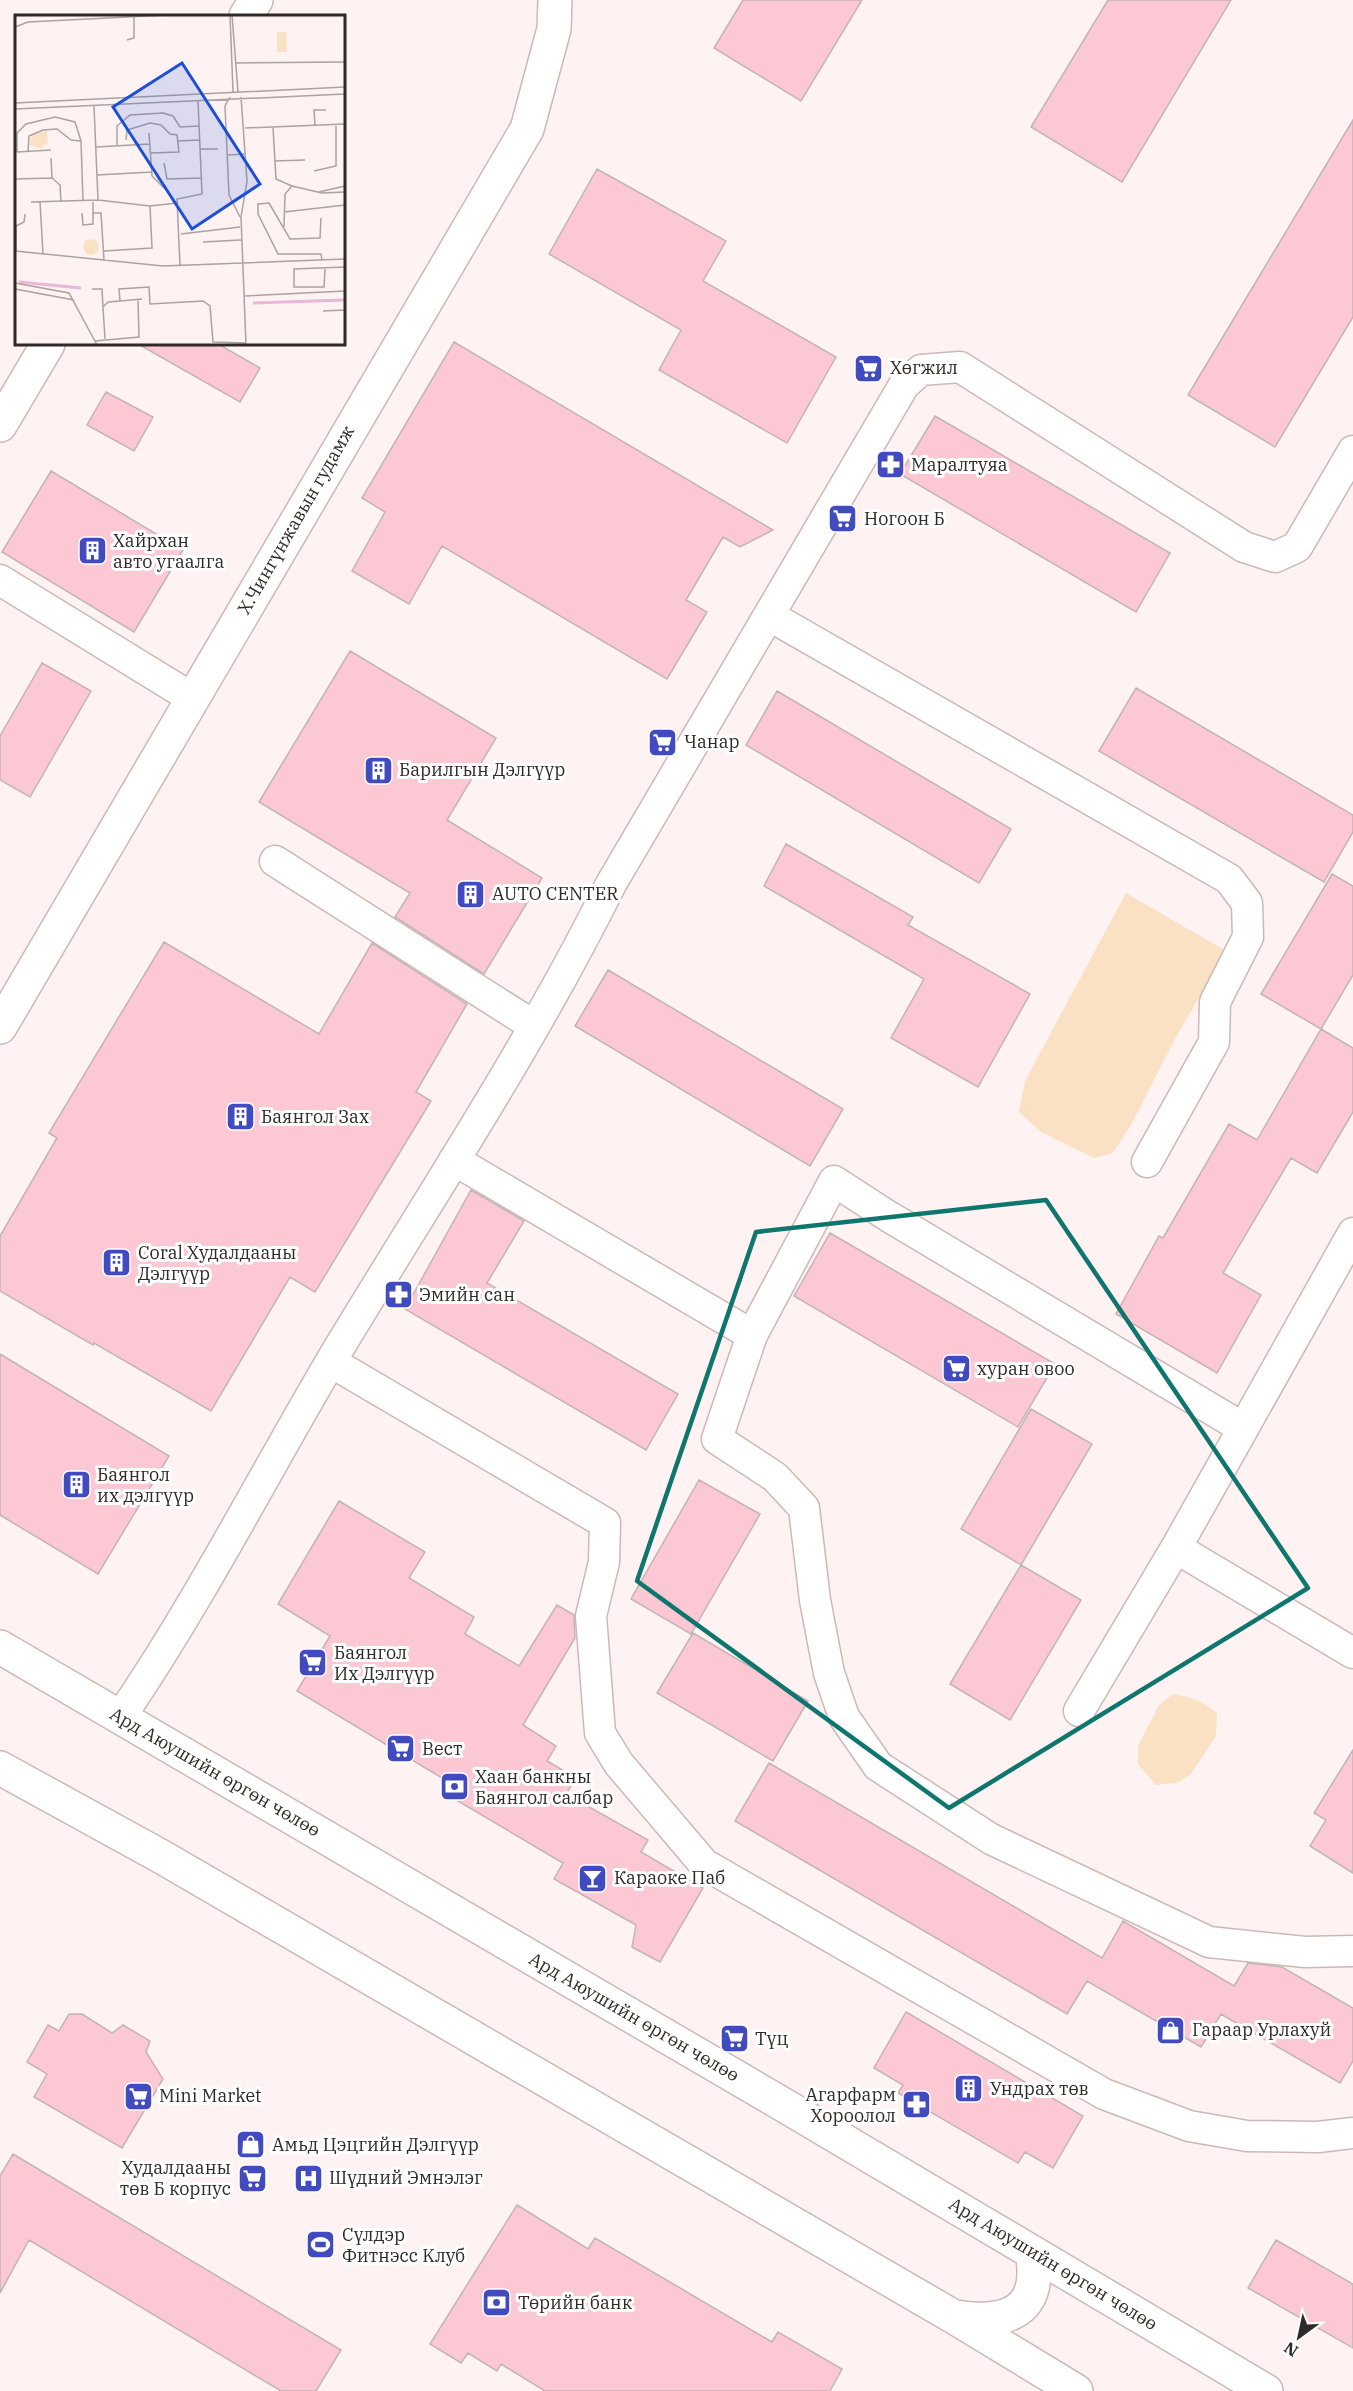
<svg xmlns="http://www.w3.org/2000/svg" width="1353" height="2391" font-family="'IBM Plex Serif',serif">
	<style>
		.green { fill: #fbe1c4 }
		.building { fill: #fbc8d4; stroke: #c4b3b7; stroke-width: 1.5 }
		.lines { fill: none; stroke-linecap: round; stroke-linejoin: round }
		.minor-casing { stroke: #cbb9b7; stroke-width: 33 }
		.secondary-casing { stroke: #cbb9b7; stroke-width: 36 }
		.primary-casing { stroke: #cbb9b7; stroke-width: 36 }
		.minor { stroke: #fff; stroke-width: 30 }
		.secondary { stroke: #fff; stroke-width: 33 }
		.primary { stroke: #fff; stroke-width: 33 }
		.marked { fill: none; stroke: #0f766e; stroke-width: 4.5; stroke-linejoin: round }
		.labels { text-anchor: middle; stroke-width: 6; stroke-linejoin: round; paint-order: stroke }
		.poi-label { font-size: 18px; fill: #2f2928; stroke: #fff; text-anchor: start }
		.street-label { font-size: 18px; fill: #2f2928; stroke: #fff }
		.inset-river { fill: none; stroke: #ebb6d7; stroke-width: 3 }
		.inset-road { fill: none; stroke: #aba2a1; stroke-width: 1.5 }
		.view { fill: #1d4ed8; fill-opacity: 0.15; stroke: #1d4ed8; stroke-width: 3 }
		.inset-edge { fill: none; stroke: #2f2928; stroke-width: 3 }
	</style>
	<rect width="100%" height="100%" fill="#fef3f2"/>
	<!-- green -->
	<path class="green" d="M1126 893 1226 951 1176 1037 1132 1123 1113 1153 1094 1158 1041 1132 1019 1112 1025 1081Z
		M1173 1694C1191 1697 1204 1701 1217 1714L1216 1736 1191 1774 1177 1783 1156 1785 1138 1764V1746L1159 1705Z"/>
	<!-- building -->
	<path class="building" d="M743 0H862L801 101 714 48Z
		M1108 0H1231L1122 182 1031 127Z
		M1353 120V317L1275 447 1188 395Z
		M597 169 726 241 703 281 836 357 787 443 659 370 681 330 549 254Z
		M454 342 773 530 740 547 723 537 686 600 707 612 667 679 442 546 409 604 352 571 385 512 362 498Z
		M138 344H218L260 368 240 402Z
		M106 392 153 417 134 451 87 425Z
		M935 416 1170 553 1136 612 900 474Z
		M51 471 183 550 134 632 2 552Z
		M350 651 496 738 447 820 542 878 484 974 395 917 410 893 259 802Z
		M42 663 91 691 30 797 0 780V736Z
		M1136 688 1353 815V832L1324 882 1099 751Z
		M777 691 1011 829 979 883 746 745Z
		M786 844 913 917 908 925 1030 994 978 1087 891 1038 924 979 764 886Z
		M1332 874 1353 886V975L1321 1029 1261 994Z
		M164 942 319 1034 372 943 467 1004 416 1092 431 1101 315 1292 290 1277 211 1411 94 1343 93 1345 0 1291V1236L57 1138 49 1133Z
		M608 970 843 1109 810 1166 575 1026Z
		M1321 1029 1353 1048V1112L1317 1173 1291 1158 1223 1273 1261 1295 1217 1373 1116 1314 1159 1236 1163 1238 1229 1124 1257 1140Z
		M471 1190 524 1221 487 1283 678 1394 646 1450 405 1309Z
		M830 1233 1055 1364 1018 1427 794 1296Z
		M0 1354 169 1456 98 1574 0 1515Z
		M1031 1409 1092 1444 1021 1565 961 1529Z
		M699 1480 760 1514 691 1634 631 1599Z
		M339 1501 425 1552 409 1578 474 1617 465 1634 519 1666 557 1605 574 1615 575 1638 523 1725 556 1746 547 1761 576 1778 566 1794 648 1840 641 1852 703 1888 660 1962 632 1947 636 1925 554 1879 563 1863 446 1794 452 1784 297 1691 330 1636 278 1604Z
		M1021 1565 1081 1600 1010 1720 950 1684Z
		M693 1633 808 1701 773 1761 657 1693Z
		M1353 1750V1873L1310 1846 1326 1820 1314 1813Z
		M769 1763 1102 1958 1123 1921 1234 1986 1248 1963 1282 1967 1353 2008V2061L1340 2083 1221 2014 1201 2047 1087 1981 1067 2014 735 1821Z
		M906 2012 1083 2116 1053 2168 1025 2152 1018 2163 898 2093 903 2085 874 2068Z
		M69 2014H82L112 2033 123 2025 150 2041 146 2052 163 2079 122 2148 34 2097 47 2074 27 2062 48 2025 59 2031Z
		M13 2154 341 2350 316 2391H281L29 2240 0 2293V2176Z
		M517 2205 588 2249 595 2238 772 2342 778 2332 842 2369 830 2391H545L501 2364 497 2371 468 2353 461 2363 430 2344Z
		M1276 2240 1353 2284V2348L1248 2288Z"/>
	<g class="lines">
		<defs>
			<path id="minor" d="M0 580 192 698
				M770 616 1229 879 1247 903 1248 937 1215 1002 1214 1042 1147 1162
				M275 861 534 1026
				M454 1160 752 1335
				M331 1362 605 1523 604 1562 591 1616 600 1733 619 1764 704 1864 1104 2094 1189 2126 1247 2136 1318 2137 1353 2133
				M1243 1428 888 1216 834 1181 752 1335 717 1439 775 1477 804 1508 815 1600 829 1673 844 1717 878 1766 991 1839 1209 1942 1305 1952 1353 1951
				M1176 1548 1353 1653
				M1079 1711 1176 1548 1353 1233
				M121 1716C198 1603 261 1480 331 1361 426 1203 529 1049 611 884L904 385 921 370 960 367 1244 547 1275 557 1297 547 1353 451"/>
			<path id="secondary" d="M246 16 256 0
				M0 425 48 344
				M0 1027 527 129 554 29 555 0"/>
			<path id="primary" d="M0 1647 777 2101 1266 2391
				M0 1768 162 1857 954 2317 1076 2391
				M956 2317C1008 2325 1043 2311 1032 2252"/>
		</defs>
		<!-- minor casing -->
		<use href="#minor" class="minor-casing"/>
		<!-- secondary casing -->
		<use href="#secondary" class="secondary-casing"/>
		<!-- primary casing -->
		<use href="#primary" class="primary-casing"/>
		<!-- minor -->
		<use href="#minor" class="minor"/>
		<!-- secondary -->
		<use href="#secondary" class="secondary"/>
		<!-- primary -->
		<use href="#primary" class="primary"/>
	</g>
	<!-- marked area -->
	<path class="marked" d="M1046 1200 1308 1588 949 1808 637 1581 756 1232Z"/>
	<!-- icons -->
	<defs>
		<symbol id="supermarket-square" viewBox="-11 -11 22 22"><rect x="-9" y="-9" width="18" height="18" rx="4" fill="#424abf" stroke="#fff"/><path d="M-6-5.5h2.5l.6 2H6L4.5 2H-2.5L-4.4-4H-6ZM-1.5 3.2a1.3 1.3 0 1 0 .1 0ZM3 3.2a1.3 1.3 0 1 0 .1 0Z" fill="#fff"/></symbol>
		<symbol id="pharmacy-square" viewBox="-11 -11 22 22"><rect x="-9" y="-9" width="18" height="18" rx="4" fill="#424abf" stroke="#fff"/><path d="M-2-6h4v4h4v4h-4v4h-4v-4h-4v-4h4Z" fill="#fff"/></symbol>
		<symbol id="building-square" viewBox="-11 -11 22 22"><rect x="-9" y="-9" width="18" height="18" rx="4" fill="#424abf" stroke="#fff"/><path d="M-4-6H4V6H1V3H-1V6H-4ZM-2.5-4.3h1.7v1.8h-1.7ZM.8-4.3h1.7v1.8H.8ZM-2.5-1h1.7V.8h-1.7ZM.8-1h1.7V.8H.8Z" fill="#fff"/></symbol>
		<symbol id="bank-square" viewBox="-11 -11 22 22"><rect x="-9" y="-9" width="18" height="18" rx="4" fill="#424abf" stroke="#fff"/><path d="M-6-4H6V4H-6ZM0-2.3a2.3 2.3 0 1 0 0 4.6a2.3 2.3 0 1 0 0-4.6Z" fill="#fff"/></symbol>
		<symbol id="bar-square" viewBox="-11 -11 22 22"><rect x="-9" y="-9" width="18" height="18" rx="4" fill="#424abf" stroke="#fff"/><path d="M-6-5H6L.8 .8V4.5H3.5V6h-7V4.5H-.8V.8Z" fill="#fff"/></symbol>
		<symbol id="shop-square" viewBox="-11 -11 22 22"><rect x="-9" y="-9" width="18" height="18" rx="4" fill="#424abf" stroke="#fff"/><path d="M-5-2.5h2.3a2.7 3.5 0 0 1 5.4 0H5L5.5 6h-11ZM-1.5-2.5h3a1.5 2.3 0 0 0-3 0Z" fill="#fff"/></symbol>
		<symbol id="hospital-square" viewBox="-11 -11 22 22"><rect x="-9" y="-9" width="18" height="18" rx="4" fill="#424abf" stroke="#fff"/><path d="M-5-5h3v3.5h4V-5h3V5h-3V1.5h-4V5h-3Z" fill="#fff"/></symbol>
		<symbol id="stadium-square" viewBox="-11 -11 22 22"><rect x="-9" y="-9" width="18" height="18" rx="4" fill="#424abf" stroke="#fff"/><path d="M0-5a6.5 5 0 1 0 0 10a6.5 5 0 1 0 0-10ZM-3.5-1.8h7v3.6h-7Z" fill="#fff"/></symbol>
	</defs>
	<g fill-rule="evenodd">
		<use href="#supermarket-square" x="852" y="352" width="33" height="33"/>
		<use href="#pharmacy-square" x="874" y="448" width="33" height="33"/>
		<use href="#supermarket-square" x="826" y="502" width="33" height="33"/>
		<use href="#building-square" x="76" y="534" width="33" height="33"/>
		<use href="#supermarket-square" x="646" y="726" width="33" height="33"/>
		<use href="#building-square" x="362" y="754" width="33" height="33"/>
		<use href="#building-square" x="454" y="878" width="33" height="33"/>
		<use href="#building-square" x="224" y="1100" width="33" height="33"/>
		<use href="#building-square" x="100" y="1246" width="33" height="33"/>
		<use href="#pharmacy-square" x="382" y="1278" width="33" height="33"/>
		<use href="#supermarket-square" x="940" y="1352" width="33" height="33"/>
		<use href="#building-square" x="60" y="1468" width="33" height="33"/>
		<use href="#supermarket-square" x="296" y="1646" width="33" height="33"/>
		<use href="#supermarket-square" x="384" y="1732" width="33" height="33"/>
		<use href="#bank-square" x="438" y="1770" width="33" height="33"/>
		<use href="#bar-square" x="576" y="1862" width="33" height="33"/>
		<use href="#shop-square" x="1154" y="2014" width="33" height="33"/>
		<use href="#supermarket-square" x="718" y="2022" width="33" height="33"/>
		<use href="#building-square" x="952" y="2072" width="33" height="33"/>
		<use href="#supermarket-square" x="122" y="2080" width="33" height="33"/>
		<use href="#pharmacy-square" x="900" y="2088" width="33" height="33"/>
		<use href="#shop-square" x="234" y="2128" width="33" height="33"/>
		<use href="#supermarket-square" x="236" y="2162" width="33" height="33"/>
		<use href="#hospital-square" x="292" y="2162" width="33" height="33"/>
		<use href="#stadium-square" x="304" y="2228" width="33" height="33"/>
		<use href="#bank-square" x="480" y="2286" width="33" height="33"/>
	</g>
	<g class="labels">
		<!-- poi labels -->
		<g class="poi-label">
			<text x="890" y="374">Хөгжил</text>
			<text x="911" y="471">Маралтуяа</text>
			<text x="864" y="525">Ногоон Б</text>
			<text x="113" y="547">Хайрхан<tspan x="113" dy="21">авто угаалга</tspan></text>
			<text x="684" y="748">Чанар</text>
			<text x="399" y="776">Барилгын Дэлгүүр</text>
			<text x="492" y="900">AUTO CENTER</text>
			<text x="261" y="1123">Баянгол Зах</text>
			<text x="138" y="1259">Coral Худалдааны<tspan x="138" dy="21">Дэлгүүр</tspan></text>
			<text x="419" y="1301">Эмийн сан</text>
			<text x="977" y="1375">хуран овоо</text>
			<text x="97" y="1481">Баянгол<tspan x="97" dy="21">их дэлгүүр</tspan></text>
			<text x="334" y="1659">Баянгол<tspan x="334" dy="21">Их Дэлгүүр</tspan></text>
			<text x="422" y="1755">Вест</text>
			<text x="475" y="1783">Хаан банкны<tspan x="475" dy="21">Баянгол салбар</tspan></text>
			<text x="614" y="1884">Караоке Паб</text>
			<text x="1192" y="2036">Гараар Урлахуй</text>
			<text x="755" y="2045">Түц</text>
			<text x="990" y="2095">Ундрах төв</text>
			<text x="896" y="2101" text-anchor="end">Агарфарм<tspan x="896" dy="21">Хороолол</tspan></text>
			<text x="159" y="2102">Mini Market</text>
			<text x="272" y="2151">Амьд Цэцгийн Дэлгүүр</text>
			<text x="231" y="2174" text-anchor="end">Худалдааны<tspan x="231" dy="21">төв Б корпус</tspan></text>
			<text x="329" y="2184">Шүдний Эмнэлэг</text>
			<text x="342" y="2241">Сүлдэр<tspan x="342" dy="21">Фитнэсс Kлуб</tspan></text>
			<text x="518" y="2309">Төрийн банк</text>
		</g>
		<!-- street labels -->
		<g class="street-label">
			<text transform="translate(296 520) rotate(-60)" y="6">Х.Чингүнжавын гудамж</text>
			<text transform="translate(215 1772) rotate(30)" y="6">Ард Аюушийн өргөн чөлөө</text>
			<text transform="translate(634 2017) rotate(30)" y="6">Ард Аюушийн өргөн чөлөө</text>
			<text transform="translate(1053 2264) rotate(31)" y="6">Ард Аюушийн өргөн чөлөө</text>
		</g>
	</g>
	<!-- overview -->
	<g transform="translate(15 15)">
		<rect width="330" height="330" fill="#fef3f2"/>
		<path d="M262 17H271L272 37H262ZM32 115 33 129 28 130V134L14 130 17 120ZM68 232a8 8 0 1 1 16 0a8 8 0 1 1-16 0Z" fill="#fbe1c4"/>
		<path class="inset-river" d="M4 267 66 273M238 288 330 285"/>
		<path class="inset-road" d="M215 0 218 77M217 0 223 77M0 12 13 7 152 0M112 25 119 23V2M220 48 330 47M215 82 210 91 214 180 225 202M226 82 232 166 226 202 231 330M0 88 330 72M79 91 83 185M0 94 330 79M300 110 299 95H311M258 112 261 164 277 171 270 179 269 212M230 113 330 109M134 118 137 161 149 173M111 125 112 115 135 108 146 110 155 119 162 120 164 137 135 138M163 126 184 125M102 131V111L115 100 148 98 158 101 165 112 184 111M81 132 135 129M185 134H203M13 136 14 121 28 115 42 114 56 125 66 126M2 137V118L11 109 40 102 60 107 66 126 68 186M2 137 36 135M213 140 231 139M36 143 37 163 45 170 46 187M260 146 290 145M149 148 152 164 186 163M299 156 321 151V109M82 160 137 157M0 164 37 163M277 171 307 178 330 177M304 177 330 171M16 187 83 185 135 191 162 188M25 187 28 239M269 197 330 190M67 198 68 210 78 209V187M78 198H86L89 245M306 203 305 223 275 224 254 188 243 189V199L263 239H306L307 245M166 219 225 212M188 227 226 225M0 236 148 251 330 244M1 236V211L9 207 10 199M89 236 137 233 135 191M165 250 162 184 187 179 183 86M310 254 309 272H279V254L330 252M0 268 54 278 82 330M0 274 59 285M77 274H87L88 292 93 287 105 286 104 274 134 272 135 289 188 286 195 291 198 327 231 328M230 281 330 276M105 286 127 284M88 293 90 324M308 296 330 295M80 326 124 322 123 285"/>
		<path class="view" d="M167 48 245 169 177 214 98 92Z"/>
		<rect width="330" height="330" class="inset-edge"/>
	</g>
	<!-- north arrow -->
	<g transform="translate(1299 2337) rotate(213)" stroke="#ffffff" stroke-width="4.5" paint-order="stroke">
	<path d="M0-4.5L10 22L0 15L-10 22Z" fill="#2f2928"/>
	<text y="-9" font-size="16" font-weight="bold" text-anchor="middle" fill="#2f2928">N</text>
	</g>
</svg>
